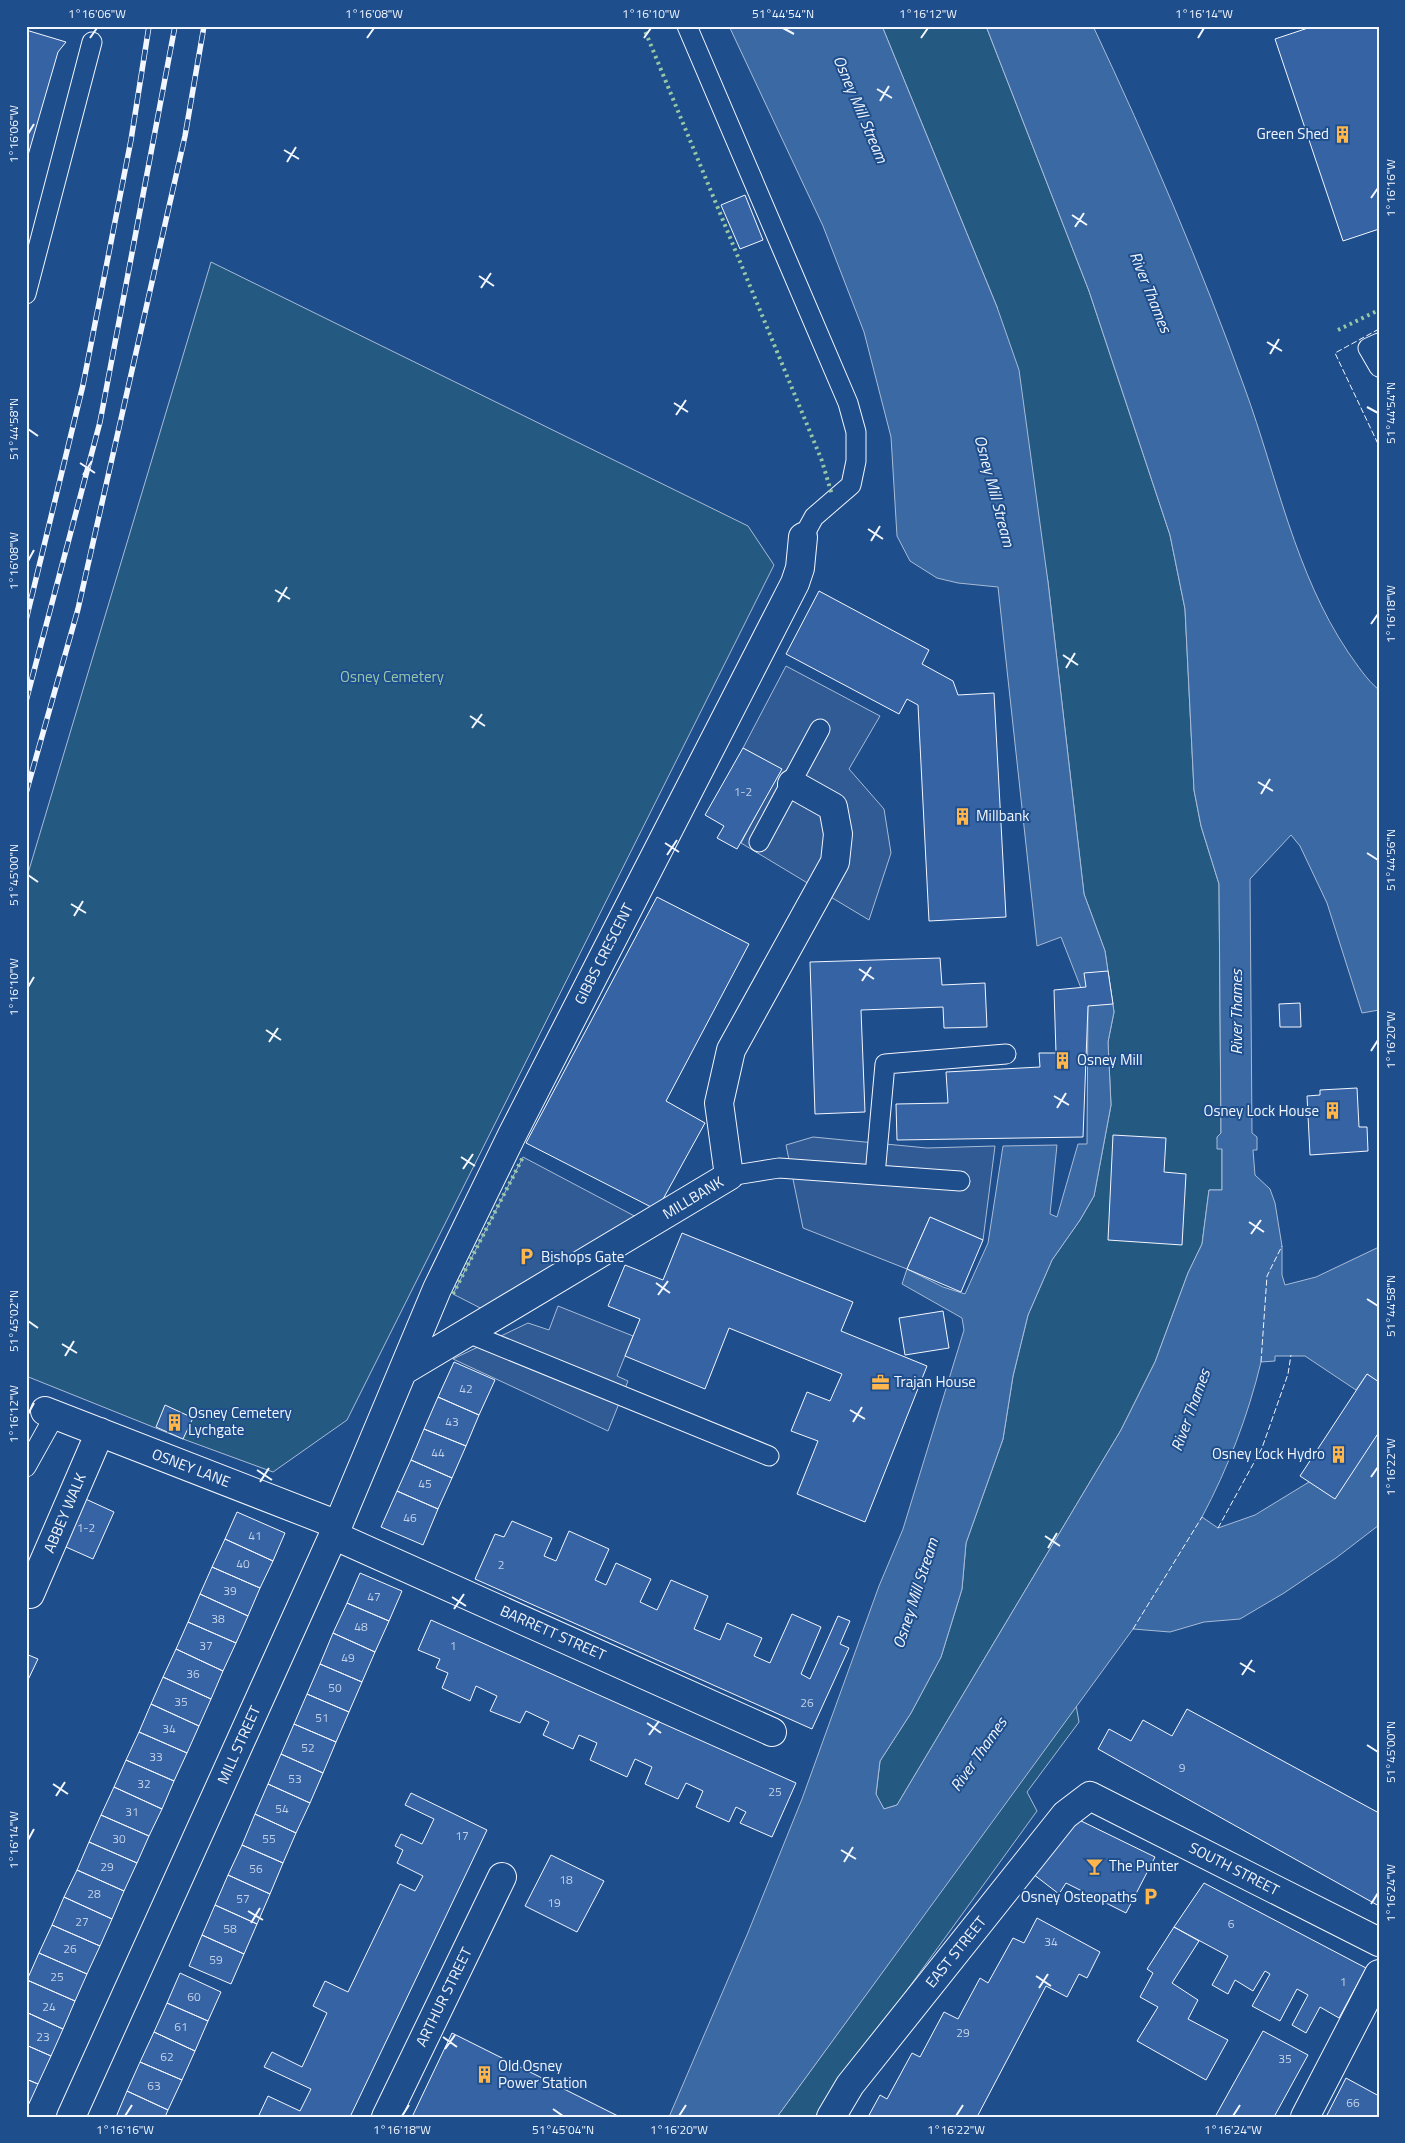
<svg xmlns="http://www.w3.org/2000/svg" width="1405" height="2143" font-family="'Titillium Web',sans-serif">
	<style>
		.green { fill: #245a82; stroke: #a8bbd7 }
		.parking { fill: #305b95; stroke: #a8bbd7 }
		.water { fill: #3b69a3; stroke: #a8bbd7 }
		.building { fill: #3563a3; stroke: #f2f6ff }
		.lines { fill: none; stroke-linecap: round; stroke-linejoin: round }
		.service-casing { stroke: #f2f6ff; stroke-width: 21 }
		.minor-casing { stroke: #f2f6ff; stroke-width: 30 }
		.service { stroke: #1f4e8c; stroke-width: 19 }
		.minor { stroke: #1f4e8c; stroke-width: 28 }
		.rail-casing { stroke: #f2f6ff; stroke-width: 5.5 }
		.rail { stroke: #1f4e8c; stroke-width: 4; stroke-dasharray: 11; stroke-linecap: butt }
		.hedge { stroke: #97c8a6; stroke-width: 4; stroke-dasharray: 2.5 4; stroke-linecap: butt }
		.fence { stroke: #f2f6ff; stroke-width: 1; stroke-dasharray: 6 2.5; stroke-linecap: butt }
		.ticks { fill: none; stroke: #f2f6ff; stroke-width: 2 }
		.labels { text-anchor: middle; stroke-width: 4; stroke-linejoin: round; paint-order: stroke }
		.number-label { font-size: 12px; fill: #c3d1e8 }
		.poi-label { font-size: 15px; fill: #f2f6ff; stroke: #1f4e8c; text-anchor: start }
		.park-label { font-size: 15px; fill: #97c8a6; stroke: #1f4e8c }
		.street-label { font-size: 15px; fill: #f2f6ff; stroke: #1f4e8c }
		.water-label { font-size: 16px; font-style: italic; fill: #f2f6ff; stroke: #1f4e8c }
		.neatline { fill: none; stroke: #f2f6ff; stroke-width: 2 }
		.ticks-label { font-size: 12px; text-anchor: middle; fill: #f2f6ff }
	</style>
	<rect width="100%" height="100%" fill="#1f4e8c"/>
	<!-- green -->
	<path class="green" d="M882 26H986L1089 291 1170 535 1185 609 1194 790 1201 826 1219 884 1221 1133 1217 1138 1222 1149V1190H1209L1202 1244 1188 1273 1155 1362 1121 1430 897 1805 884 1809 876 1795 880 1761 911 1713 941 1657 962 1589 966 1543 1003 1439 1013 1376 1028 1315 1052 1260 1080 1220 1094 1196 1111 1105 1108 1042 1114 1012 1105 951 1084 894 1048 582 997 307Z
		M211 262 748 526 774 565 347 1420 273 1472 183 1439 26 1376V880Z
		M1076 1705 1079 1722 1027 1792 1037 1811 815 2117H777Z"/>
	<!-- parking -->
	<path class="parking" d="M786 666 880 716 849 769 884 809 891 853 869 920 741 843 781 769 743 748Z
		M813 1137 927 1148 995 1146 983 1240 930 1217 907 1269 803 1228 786 1145Z
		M523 1157 642 1220 490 1313 453 1294Z
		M558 1306 633 1336 617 1376 628 1381 608 1431 453 1359 528 1323 549 1330Z"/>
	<!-- water -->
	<path class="water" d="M729 26H882L997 307 1019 370 1048 582 1084 894 1105 951 1114 1012 1108 1042 1111 1105 1094 1196 1080 1220 1052 1260 1028 1315 1013 1376 1003 1439 966 1543 962 1589 941 1657 911 1713 880 1761 876 1794 884 1809 897 1805 1121 1430 1155 1362 1188 1273 1202 1244 1209 1190H1222V1149H1217V1137L1221 1133 1219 884 1201 826 1194 790 1185 609 1170 535 1089 291 986 26H1093C1149 145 1201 266 1245 389 1277 477 1295 573 1348 652 1358 666 1366 679 1379 690V1010L1362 1013 1327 903 1300 846 1291 835 1250 879 1252 1133 1257 1137V1150H1253L1255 1175 1270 1189 1275 1203 1282 1246V1275L1285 1285 1316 1277 1379 1247V1382L1367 1374 1356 1390 1305 1356H1275V1361L1261 1362C1248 1416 1228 1468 1202 1517L1218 1528 1255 1515 1309 1482 1379 1432V1525L1336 1558 1284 1593 1240 1619 1204 1622 1170 1632 1133 1629 777 2117H669L747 1935 802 1799 879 1586 903 1529 964 1330 962 1318 902 1284 907 1269 943 1287 965 1294 988 1243 1003 1146 1057 1145 1050 1214 1057 1217 1078 1144H1087L1088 1006 1061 937 1037 946 998 587 958 583 937 578 910 561 897 536 891 437 864 332 823 226Z"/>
	<!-- building -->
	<path class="building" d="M1314 26H1379V229L1343 241 1275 39Z
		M26 30 66 42 58 52 26 162Z
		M745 195 763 240 740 249 721 205Z
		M819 591 929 650 922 664 953 681 958 695 994 693 1006 917 929 921 918 705 907 699 899 714 786 654Z
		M743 748 782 769 737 849 717 838 724 826 705 815Z
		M657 897 749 944 666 1101 705 1123 657 1210 526 1143Z
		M940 958 942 985 985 983 987 1027 944 1028 943 1007 861 1010 865 1112 815 1114 810 962Z
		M1108 971 1113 1004 1088 1006 1083 1137 897 1140 896 1104 948 1103 946 1072 1040 1067 1039 1053H1056L1054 990 1086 987 1084 973Z
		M1300 1003 1301 1027H1280L1279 1004Z
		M1357 1088 1359 1127H1367L1368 1151 1310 1155 1307 1096 1320 1095V1090Z
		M1113 1135 1166 1138 1164 1172 1186 1174 1182 1245 1108 1240Z
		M930 1217 983 1240 961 1292 907 1269Z
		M682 1233 853 1302 841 1331 927 1366 865 1522 797 1494 818 1441 791 1431 807 1392 830 1401 842 1374 729 1328 705 1389 625 1356 640 1319 608 1306 625 1265 663 1280Z
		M943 1311 949 1348 905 1355 899 1318Z
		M454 1362 495 1380 479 1415 438 1397Z
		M1367 1374 1379 1382V1432L1335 1499 1300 1476Z
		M438 1397 479 1415 466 1446 424 1429Z
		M165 1405 193 1418 183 1439 156 1427Z
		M424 1429 466 1446 452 1478 411 1460Z
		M411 1460 452 1478 438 1509 397 1491Z
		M397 1491 438 1509 423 1545 381 1527Z
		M79 1496 114 1512 93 1559 57 1543Z
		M237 1512 285 1533 273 1561 225 1539Z
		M512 1521 552 1538 544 1556 556 1561 569 1531 609 1549 595 1580 606 1585 616 1563 651 1579 640 1602 657 1610 671 1580 708 1596 694 1629 720 1640 727 1623 762 1638 754 1656 770 1663 792 1614 821 1627 801 1674 810 1679 838 1616 850 1621 840 1644 849 1648 812 1729 475 1579 495 1534 504 1537Z
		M225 1539 273 1561 260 1588 212 1567Z
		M212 1567 260 1588 248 1616 200 1594Z
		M360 1573 402 1591 389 1621 347 1603Z
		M200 1594 248 1616 236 1643 188 1622Z
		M347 1603 389 1621 375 1652 333 1633Z
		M431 1620 796 1783 772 1837 740 1823 746 1812 736 1807 729 1822 696 1807 703 1791 686 1783 678 1799 645 1784 652 1767 635 1759 627 1777 590 1760 597 1743 579 1735 573 1749 543 1735 549 1722 526 1711 520 1723 490 1711 497 1696 476 1686 470 1701 442 1688 448 1673 436 1668 440 1659 418 1650Z
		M188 1622 236 1643 223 1671 176 1649Z
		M333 1633 375 1652 362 1682 320 1664Z
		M176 1649 223 1671 211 1699 163 1677Z
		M26 1654 38 1659 26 1684Z
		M320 1664 362 1682 349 1712 307 1694Z
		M163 1677 211 1699 199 1726 151 1704Z
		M307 1694 349 1712 336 1742 294 1724Z
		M151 1704 199 1726 187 1753 139 1732Z
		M1187 1709 1379 1813V1906L1098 1749 1109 1729 1131 1741 1143 1720 1172 1736Z
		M294 1724 336 1742 323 1773 281 1754Z
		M139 1732 187 1753 174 1781 126 1760Z
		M281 1754 323 1773 310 1803 268 1784Z
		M126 1760 174 1781 162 1809 114 1787Z
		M268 1784 310 1803 296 1833 255 1814Z
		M114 1787 162 1809 149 1836 101 1815Z
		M411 1793 487 1830 350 2117H264L259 2115 268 2096 300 2111 311 2089 264 2067 272 2052 302 2067 327 2013 313 2006 325 1981 348 1992 400 1884 415 1891 423 1876 397 1863 403 1850 395 1846 401 1834 422 1844 434 1819 405 1805Z
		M255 1814 296 1833 283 1863 242 1845Z
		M101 1815 149 1836 137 1863 89 1842Z
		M1077 1819 1155 1857 1126 1913 1066 1883 1059 1894 1033 1874Z
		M89 1842 137 1863 124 1891 77 1870Z
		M242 1845 283 1863 270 1894 228 1875Z
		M551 1855 604 1881 577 1932 525 1906Z
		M77 1870 124 1891 112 1919 64 1897Z
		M228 1875 270 1894 257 1924 215 1905Z
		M1204 1883 1366 1968 1339 2018 1320 2007 1306 2033 1292 2025 1308 1995 1297 1989 1280 2021 1252 2006 1270 1974 1265 1971 1253 1991 1235 1980 1228 1994 1212 1985 1228 1956 1174 1927Z
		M64 1897 112 1919 100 1946 52 1925Z
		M215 1905 257 1924 244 1954 202 1935Z
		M1037 1918 1100 1952 1087 1978 1079 1974 1067 1997 1046 1986 977 2117H868L880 2095 887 2099 912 2053 920 2057 944 2012 958 2019 980 1978 988 1983 1013 1938 1024 1943Z
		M52 1925 100 1946 87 1974 39 1953Z
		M1174 1927 1199 1941 1172 1983 1198 2000 1188 2019 1228 2040 1206 2080 1137 2041 1158 2007 1140 1997 1153 1973 1147 1969Z
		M202 1935 244 1954 231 1984 189 1966Z
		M39 1953 87 1974 75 2001 27 1980Z
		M180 1973 221 1992 208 2021 167 2003Z
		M27 1980 75 2001 63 2029 26 2012Z
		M167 2003 208 2021 195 2051 154 2032Z
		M26 2012 63 2029 51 2056 26 2045Z
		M1263 2031 1308 2055 1274 2117H1215Z
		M154 2032 195 2051 182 2080 140 2062Z
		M452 2033 620 2117H412Z
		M26 2045 51 2056 38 2084 26 2079Z
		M140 2062 182 2080 168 2110 127 2091Z
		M1346 2078 1379 2096V2117H1326Z
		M26 2079 38 2084 26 2110Z
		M127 2091 168 2110 165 2117H116Z"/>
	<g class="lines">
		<defs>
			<path id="service" d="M687 26 848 403 856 432V461L851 485 814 517 803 537
				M26 294 92 42
				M1379 343 1368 348 1379 367
				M759 842 820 729
				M875 1175 885 1064 1006 1054
				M729 1176 779 1168 960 1181
				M468 1333 769 1456
				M26 1467 55 1415"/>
			<path id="minor" d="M403 1371 729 1176 719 1103 731 1050 835 862 838 834 833 807 792 784
				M45 1411 338 1525
				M333 1535 772 1732
				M30 1594 100 1432
				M71 2117 338 1525 437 1289 512 1135 795 583 800 568 803 537
				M386 2117 502 1877
				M831 2117 850 2085 1065 1815 1090 1796 1379 1942
				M1305 2117 1379 1974"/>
		</defs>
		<!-- service casing -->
		<use href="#service" class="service-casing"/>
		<!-- minor casing -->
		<use href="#minor" class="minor-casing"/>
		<!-- service -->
		<use href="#service" class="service"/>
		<!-- minor -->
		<use href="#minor" class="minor"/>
		<defs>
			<path id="rail" d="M26 620 83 385 131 140 149 26
				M26 701 100 422 175 26
				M26 793 78 609 185 136 204 26"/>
		</defs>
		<!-- rail casing -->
		<use href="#rail" class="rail-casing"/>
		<!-- rail -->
		<use href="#rail" class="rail"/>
		<!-- hedge -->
		<path class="hedge" d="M643 26 822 461 832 495
			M1338 330 1379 310
			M453 1294 523 1157"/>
		<!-- fence -->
		<path class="fence" d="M1379 329 1335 353 1379 446
			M1261 1362 1267 1276 1282 1246
			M1218 1528 1262 1448 1288 1374 1291 1355
			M1133 1629 1202 1517"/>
	</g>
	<!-- ticks -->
	<path class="ticks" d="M783 28 794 34M90 38 97 28M367 38 374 28M644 38 651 28M921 38 928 28M1198 38 1204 28M877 89 892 98M880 101 889 86M28 134 34 124M284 150 299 159M287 162 296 147M1371 198 1378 188M1072 215 1087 225M1075 227 1084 213M479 276 494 286M481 288 491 273M1267 342 1282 351M1270 354 1279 339M674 403 688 412M1367 407 1378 413M676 415 686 400M28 429 38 436M80 463 95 473M83 475 92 461M868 529 883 539M871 541 880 526M28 561 34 550M275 590 290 599M278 602 287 587M1371 624 1378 614M1063 655 1078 665M1066 668 1075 653M470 716 485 726M472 728 482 714M1258 782 1273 791M1261 794 1270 779M665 843 679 852M1367 853 1378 860M667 855 677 840M28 875 38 882M71 904 86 913M74 916 83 901M859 969 874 979M862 981 871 967M28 987 34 977M266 1030 281 1040M269 1042 278 1028M1371 1051 1378 1040M1054 1096 1069 1105M1057 1108 1066 1093M461 1157 475 1166M463 1169 473 1154M1249 1222 1264 1232M1251 1234 1261 1220M656 1283 670 1293M658 1295 668 1281M1367 1299 1378 1306M28 1321 38 1328M62 1344 77 1353M65 1356 74 1341M850 1410 865 1419M28 1414 34 1403M853 1422 862 1407M257 1470 272 1480M1371 1477 1378 1467M260 1482 269 1468M1045 1536 1060 1546M1048 1548 1057 1533M452 1597 466 1606M454 1609 464 1594M1240 1663 1255 1672M1242 1675 1252 1660M647 1723 661 1733M649 1735 659 1721M1367 1745 1378 1752M53 1784 68 1794M56 1796 65 1782M28 1840 34 1829M841 1850 856 1859M844 1862 853 1847M1371 1904 1378 1893M248 1911 263 1920M251 1923 260 1908M1036 1976 1051 1986M1039 1988 1048 1974M443 2037 457 2047M445 2049 455 2035M553 2109 563 2116M125 2116 132 2105M402 2116 409 2105M679 2116 686 2105M956 2116 963 2105M1233 2116 1240 2105"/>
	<!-- icons -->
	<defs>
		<symbol id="building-bare" viewBox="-9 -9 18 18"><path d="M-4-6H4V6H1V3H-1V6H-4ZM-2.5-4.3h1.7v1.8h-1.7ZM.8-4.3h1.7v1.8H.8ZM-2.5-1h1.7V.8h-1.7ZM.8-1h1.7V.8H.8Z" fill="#ffb74d" stroke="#1f4e8c" stroke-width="2.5" paint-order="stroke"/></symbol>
		<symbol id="parking-bare" viewBox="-9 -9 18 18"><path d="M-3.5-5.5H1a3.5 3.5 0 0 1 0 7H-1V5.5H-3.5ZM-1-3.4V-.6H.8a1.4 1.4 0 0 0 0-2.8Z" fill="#ffb74d" stroke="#1f4e8c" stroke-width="2.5" paint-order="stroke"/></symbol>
		<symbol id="office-bare" viewBox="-9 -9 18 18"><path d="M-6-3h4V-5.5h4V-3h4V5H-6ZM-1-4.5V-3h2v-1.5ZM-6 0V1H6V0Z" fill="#ffb74d" stroke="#1f4e8c" stroke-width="2.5" paint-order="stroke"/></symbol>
		<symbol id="bar-bare" viewBox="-9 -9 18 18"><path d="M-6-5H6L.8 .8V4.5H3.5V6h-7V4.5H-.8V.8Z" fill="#ffb74d" stroke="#1f4e8c" stroke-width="2.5" paint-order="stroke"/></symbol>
	</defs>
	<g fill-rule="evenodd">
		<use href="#building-bare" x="1330" y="122" width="25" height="25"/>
		<use href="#building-bare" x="950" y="804" width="25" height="25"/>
		<use href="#building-bare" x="1050" y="1048" width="25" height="25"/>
		<use href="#building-bare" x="1320" y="1098" width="25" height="25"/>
		<use href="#parking-bare" x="514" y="1244" width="25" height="25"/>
		<use href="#office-bare" x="868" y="1370" width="25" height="25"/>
		<use href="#building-bare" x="162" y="1410" width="25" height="25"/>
		<use href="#building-bare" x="1326" y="1442" width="25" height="25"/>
		<use href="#bar-bare" x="1082" y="1854" width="25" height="25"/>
		<use href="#parking-bare" x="1138" y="1884" width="25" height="25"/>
		<use href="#building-bare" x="472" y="2062" width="25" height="25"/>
	</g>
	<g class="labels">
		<!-- number labels -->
		<g class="number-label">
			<text x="743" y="796">1-2</text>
			<text x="466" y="1393">42</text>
			<text x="452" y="1426">43</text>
			<text x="438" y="1457">44</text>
			<text x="425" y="1488">45</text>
			<text x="410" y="1522">46</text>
			<text x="86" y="1532">1-2</text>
			<text x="255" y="1540">41</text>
			<text x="243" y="1568">40</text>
			<text x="501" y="1569">2</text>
			<text x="230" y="1595">39</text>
			<text x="374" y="1601">47</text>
			<text x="218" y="1623">38</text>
			<text x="361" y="1631">48</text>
			<text x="206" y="1650">37</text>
			<text x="453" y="1650">1</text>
			<text x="348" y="1662">49</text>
			<text x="193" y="1678">36</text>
			<text x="335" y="1692">50</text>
			<text x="181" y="1706">35</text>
			<text x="807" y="1707">26</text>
			<text x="322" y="1722">51</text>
			<text x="169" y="1733">34</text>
			<text x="308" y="1752">52</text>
			<text x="156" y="1761">33</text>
			<text x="1182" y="1772">9</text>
			<text x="295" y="1783">53</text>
			<text x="144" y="1788">32</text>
			<text x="775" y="1796">25</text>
			<text x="282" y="1813">54</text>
			<text x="132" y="1816">31</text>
			<text x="462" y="1840">17</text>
			<text x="119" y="1843">30</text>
			<text x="269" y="1843">55</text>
			<text x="107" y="1871">29</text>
			<text x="256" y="1873">56</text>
			<text x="566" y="1884">18</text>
			<text x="94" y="1898">28</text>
			<text x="243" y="1903">57</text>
			<text x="554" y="1907">19</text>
			<text x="82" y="1926">27</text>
			<text x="1231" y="1928">6</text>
			<text x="230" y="1933">58</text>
			<text x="1051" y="1946">34</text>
			<text x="70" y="1953">26</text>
			<text x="216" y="1964">59</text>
			<text x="57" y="1981">25</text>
			<text x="1343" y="1986">1</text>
			<text x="194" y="2001">60</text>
			<text x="49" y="2011">24</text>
			<text x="181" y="2031">61</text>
			<text x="963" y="2037">29</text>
			<text x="43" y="2041">23</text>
			<text x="167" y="2061">62</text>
			<text x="1285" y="2063">35</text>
			<text x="154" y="2090">63</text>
			<text x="1353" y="2107">66</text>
		</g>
		<!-- poi labels -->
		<g class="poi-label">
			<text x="1329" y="139" text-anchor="end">Green Shed</text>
			<text x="976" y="821">Millbank</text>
			<text x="1077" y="1065">Osney Mill</text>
			<text x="1319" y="1116" text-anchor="end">Osney Lock House</text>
			<text x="541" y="1262">Bishops Gate</text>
			<text x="894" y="1387">Trajan House</text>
			<text x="188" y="1418">Osney Cemetery<tspan x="188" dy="17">Lychgate</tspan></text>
			<text x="1325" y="1459" text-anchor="end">Osney Lock Hydro</text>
			<text x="1109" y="1871">The Punter</text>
			<text x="1137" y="1902" text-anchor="end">Osney Osteopaths</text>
			<text x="498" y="2071">Old Osney<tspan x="498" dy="17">Power Station</tspan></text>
		</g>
		<!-- park labels -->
		<g class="park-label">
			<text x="392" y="682">Osney Cemetery</text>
		</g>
		<!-- street labels -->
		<g class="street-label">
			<text transform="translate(604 954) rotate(-63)" y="5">GIBBS CRESCENT</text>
			<text transform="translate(693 1198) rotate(-31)" y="5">MILLBANK</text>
			<text transform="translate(191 1468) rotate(21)" y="5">OSNEY LANE</text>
			<text transform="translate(65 1513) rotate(-67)" y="5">ABBEY WALK</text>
			<text transform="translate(553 1633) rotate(24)" y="5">BARRETT STREET</text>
			<text transform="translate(239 1745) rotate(-66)" y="5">MILL STREET</text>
			<text transform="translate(1234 1869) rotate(27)" y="5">SOUTH STREET</text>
			<text transform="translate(956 1952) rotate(-51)" y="5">EAST STREET</text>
			<text transform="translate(444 1997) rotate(-64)" y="5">ARTHUR STREET</text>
		</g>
		<!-- water labels -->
		<g class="water-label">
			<text transform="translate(861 109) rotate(67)" y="6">Osney Mill Stream</text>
			<text transform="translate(1151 292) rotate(68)" y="6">River Thames</text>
			<text transform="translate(995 491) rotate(75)" y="6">Osney Mill Stream</text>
			<text transform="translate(1236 1012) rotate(-90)" y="6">River Thames</text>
			<text transform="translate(1190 1410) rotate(-70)" y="6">River Thames</text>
			<text transform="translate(915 1593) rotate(-72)" y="6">Osney Mill Stream</text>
			<text transform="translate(978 1754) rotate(-55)" y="6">River Thames</text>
		</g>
	</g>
	<!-- border -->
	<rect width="1405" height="2143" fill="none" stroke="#1f4e8c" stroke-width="55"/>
	<rect x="28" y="28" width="1350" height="2088" class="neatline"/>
	<g class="ticks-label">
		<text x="97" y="18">1°16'06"W</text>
		<text x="374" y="18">1°16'08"W</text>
		<text x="651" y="18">1°16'10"W</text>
		<text x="783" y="18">51°44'54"N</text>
		<text x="928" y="18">1°16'12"W</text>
		<text x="1204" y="18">1°16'14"W</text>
		<text transform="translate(14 134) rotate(-90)" y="4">1°16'06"W</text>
		<text transform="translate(1391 188) rotate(-90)" y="4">1°16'16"W</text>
		<text transform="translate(1391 413) rotate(-90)" y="4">51°44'54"N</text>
		<text transform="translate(14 429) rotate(-90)" y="4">51°44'58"N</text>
		<text transform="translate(14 561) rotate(-90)" y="4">1°16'08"W</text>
		<text transform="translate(1391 614) rotate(-90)" y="4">1°16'18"W</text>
		<text transform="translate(1391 860) rotate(-90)" y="4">51°44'56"N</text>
		<text transform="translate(14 875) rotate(-90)" y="4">51°45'00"N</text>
		<text transform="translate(14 987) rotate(-90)" y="4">1°16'10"W</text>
		<text transform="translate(1391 1040) rotate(-90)" y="4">1°16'20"W</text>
		<text transform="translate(1391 1306) rotate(-90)" y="4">51°44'58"N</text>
		<text transform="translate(14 1321) rotate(-90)" y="4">51°45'02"N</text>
		<text transform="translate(14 1414) rotate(-90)" y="4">1°16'12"W</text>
		<text transform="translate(1391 1467) rotate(-90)" y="4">1°16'22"W</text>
		<text transform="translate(1391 1752) rotate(-90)" y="4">51°45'00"N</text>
		<text transform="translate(14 1840) rotate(-90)" y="4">1°16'14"W</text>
		<text transform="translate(1391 1893) rotate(-90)" y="4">1°16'24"W</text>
		<text x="125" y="2134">1°16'16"W</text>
		<text x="402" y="2134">1°16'18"W</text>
		<text x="563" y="2134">51°45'04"N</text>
		<text x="679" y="2134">1°16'20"W</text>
		<text x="956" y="2134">1°16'22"W</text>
		<text x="1233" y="2134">1°16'24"W</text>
	</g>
</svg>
